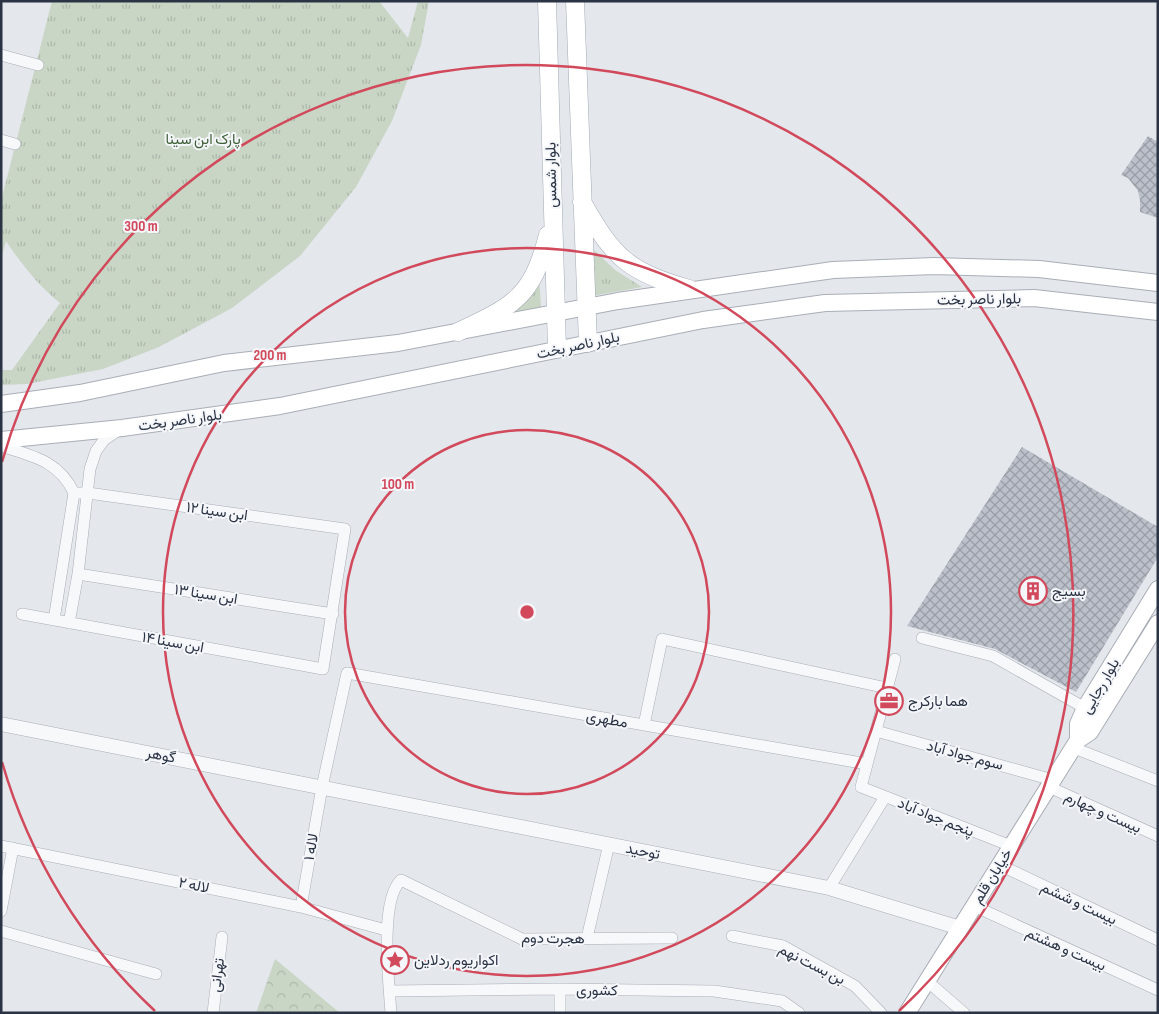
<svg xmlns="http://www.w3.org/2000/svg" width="1159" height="1014" font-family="'Sofia Sans Condensed',Vazirmatn,sans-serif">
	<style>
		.grass { fill: url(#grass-tufts) }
		.forest { fill: url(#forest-crowns) }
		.building { fill: url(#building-cross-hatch) }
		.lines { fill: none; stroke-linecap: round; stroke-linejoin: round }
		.minor-casing { stroke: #a9aeb7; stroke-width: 12 }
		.tertiary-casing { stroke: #a9aeb7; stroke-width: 15 }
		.secondary-casing { stroke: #a9aeb7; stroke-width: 18 }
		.primary-casing { stroke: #a3abb8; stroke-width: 19 }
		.minor { stroke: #f7f8fa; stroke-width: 11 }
		.tertiary { stroke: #f7f8fa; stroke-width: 14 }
		.secondary { stroke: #fff; stroke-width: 16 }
		.primary { stroke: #fff; stroke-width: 18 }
		.ring { fill: none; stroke: #d1495b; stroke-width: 2.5 }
		.labels { text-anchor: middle; stroke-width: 4; stroke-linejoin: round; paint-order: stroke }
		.park-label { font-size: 15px; fill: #3f6138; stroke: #f4f6f9 }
		.street-label { font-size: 15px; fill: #2b3445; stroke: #f4f6f9 }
		.poi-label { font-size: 15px; fill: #2b3445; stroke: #f4f6f9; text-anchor: start }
		.centre { fill: #d1495b; stroke: #f4f6f9; stroke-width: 2.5 }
		.ring-label { font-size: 15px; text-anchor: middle; font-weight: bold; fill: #d1495b; stroke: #f4f6f9; stroke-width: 4; stroke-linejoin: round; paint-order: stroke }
	</style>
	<defs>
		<pattern id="grass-tufts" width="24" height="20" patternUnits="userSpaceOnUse" patternTransform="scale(1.25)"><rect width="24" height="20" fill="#c9d6c5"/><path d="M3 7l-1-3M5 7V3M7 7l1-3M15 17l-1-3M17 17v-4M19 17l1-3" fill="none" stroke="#adb8ab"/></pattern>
		<pattern id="forest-crowns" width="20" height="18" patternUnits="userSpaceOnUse" patternTransform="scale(1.25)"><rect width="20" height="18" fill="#c9d6c5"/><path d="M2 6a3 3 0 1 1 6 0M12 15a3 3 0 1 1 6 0" fill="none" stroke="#adb8ab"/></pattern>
		<pattern id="building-cross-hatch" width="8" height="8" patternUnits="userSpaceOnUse" patternTransform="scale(1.25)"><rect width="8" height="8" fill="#bbc0ca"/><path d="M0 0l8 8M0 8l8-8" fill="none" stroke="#989da6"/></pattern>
	</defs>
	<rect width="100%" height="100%" fill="#e4e7ec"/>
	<!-- grass -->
	<path class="grass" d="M52 1H379L408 38 418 1H429L421 45 392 121 356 187 300 256 232 308 159 347 103 369 27 384 1 385V370H12L60 303C38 285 22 265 6 241L1 259V201Z
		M592 248 615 270 642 287 592 296Z
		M539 276 541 307 506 314Z"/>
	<!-- forest -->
	<path class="forest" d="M275 959 340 1013H256Z"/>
	<!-- building -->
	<path class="building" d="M1148 136 1158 142V218L1140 212V200L1138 191 1128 178 1121 175Z
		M1022 447 1158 527V557L1076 692 995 649 907 626Z"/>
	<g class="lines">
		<defs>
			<path id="minor" d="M1 55 38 65
				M1 140 15 144
				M1 446C33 456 59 461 74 493L54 620
				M78 574 333 614
				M22 614 323 669 345 529 88 493H74
				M69 623 78 574 90 469 96 451 104 440 120 429
				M922 638 993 656 1085 708
				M895 659 861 787 1011 846
				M644 725 662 639 887 688
				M876 731 1053 780
				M1074 748 1158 781
				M1049 787 1158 836
				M1 846 301 907 386 930
				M1000 865 1158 940
				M829 888 885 797
				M974 906 1158 990
				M301 907 322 787 347 673 867 764
				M1 911 13 848
				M1 931 156 974
				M732 936 783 946 855 986 881 1013
				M587 938 609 844
				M927 981 964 1013
				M390 991 560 989 714 991 782 1001 799 1013
				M213 1013 222 937
				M391 1013C389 983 379 901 401 880L522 939 672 938
				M560 1013V989"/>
			<path id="tertiary" d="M1 724 829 888 960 928"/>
			<path id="secondary" d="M1 404 80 393 224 363 398 343 618 301 833 270 934 266 1039 269 1158 283
				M1 440 122 428 280 406 703 320 825 303 1034 298 1158 312
				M1078 740V724L1085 708 1158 589
				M907 1013 1078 740 1090 732 1158 623"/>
			<path id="primary" d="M547 1 557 349
				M575 1 588 343
				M582 202C614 258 627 271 689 289
				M458 332C513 306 532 298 548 235"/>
		</defs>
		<!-- minor casing -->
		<use href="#minor" class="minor-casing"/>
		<!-- tertiary casing -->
		<use href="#tertiary" class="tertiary-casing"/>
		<!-- secondary casing -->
		<use href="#secondary" class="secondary-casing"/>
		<!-- primary casing -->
		<use href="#primary" class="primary-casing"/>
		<!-- minor -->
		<use href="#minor" class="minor"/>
		<!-- tertiary -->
		<use href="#tertiary" class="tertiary"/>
		<!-- secondary -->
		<use href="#secondary" class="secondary"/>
		<!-- primary -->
		<use href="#primary" class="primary"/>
	</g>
	<!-- distance rings -->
	<g class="ring">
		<circle cx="527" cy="612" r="182"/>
		<circle cx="527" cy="612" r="364"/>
		<path d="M155 1011A546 546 0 0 1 2 762M2 462A546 546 0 1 1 899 1011"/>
	</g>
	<!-- icons -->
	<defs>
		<symbol id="building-ring" viewBox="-11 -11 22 22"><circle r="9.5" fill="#f4f6f9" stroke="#d1495b" stroke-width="1.5"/><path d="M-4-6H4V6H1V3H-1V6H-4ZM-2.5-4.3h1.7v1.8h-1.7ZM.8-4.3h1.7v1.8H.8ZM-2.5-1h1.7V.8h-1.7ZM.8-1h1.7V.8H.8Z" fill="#d1495b"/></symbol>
		<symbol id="office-ring" viewBox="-11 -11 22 22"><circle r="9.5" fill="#f4f6f9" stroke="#d1495b" stroke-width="1.5"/><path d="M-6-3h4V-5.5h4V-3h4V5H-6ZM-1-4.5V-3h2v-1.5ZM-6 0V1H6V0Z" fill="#d1495b"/></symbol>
		<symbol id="sight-ring" viewBox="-11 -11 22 22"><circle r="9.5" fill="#f4f6f9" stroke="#d1495b" stroke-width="1.5"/><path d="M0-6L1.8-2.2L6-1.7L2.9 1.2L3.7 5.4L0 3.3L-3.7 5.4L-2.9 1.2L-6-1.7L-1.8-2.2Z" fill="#d1495b"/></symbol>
	</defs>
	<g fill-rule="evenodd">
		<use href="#building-ring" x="1017" y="575" width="32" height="32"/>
		<use href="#office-ring" x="873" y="685" width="32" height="32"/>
		<use href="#sight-ring" x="379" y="944" width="32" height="32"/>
	</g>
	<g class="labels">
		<!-- park labels -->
		<g class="park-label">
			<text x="203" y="144">پارک ابن سینا</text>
		</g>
		<!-- street labels -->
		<g class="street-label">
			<text transform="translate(551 175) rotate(-91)" y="5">بلوار شمس</text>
			<text transform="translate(979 299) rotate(-1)" y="5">بلوار ناصر بخت</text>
			<text transform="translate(578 345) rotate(-12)" y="5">بلوار ناصر بخت</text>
			<text transform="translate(180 420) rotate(-8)" y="5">بلوار ناصر بخت</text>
			<text transform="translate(217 511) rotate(8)" y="5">ابن سینا ۱۲</text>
			<text transform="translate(206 594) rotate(9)" y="5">ابن سینا ۱۳</text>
			<text transform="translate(173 642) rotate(10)" y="5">ابن سینا ۱۴</text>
			<text transform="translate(1100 686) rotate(-60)" y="5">بلوار رجایی</text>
			<text transform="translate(607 719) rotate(10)" y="5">مطهری</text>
			<text transform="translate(161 755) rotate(11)" y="5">گوهر</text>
			<text transform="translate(965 755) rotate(15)" y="5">سوم جواد آباد</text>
			<text transform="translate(1103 812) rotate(24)" y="5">بیست و چهارم</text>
			<text transform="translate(936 817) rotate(22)" y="5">پنجم جواد آباد</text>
			<text transform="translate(311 847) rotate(-80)" y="5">لاله ۱</text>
			<text transform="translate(643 851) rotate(11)" y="5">توحید</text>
			<text transform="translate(992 876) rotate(-58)" y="5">خیابان قلم</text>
			<text transform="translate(194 885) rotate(12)" y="5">لاله ۲</text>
			<text transform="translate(1079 903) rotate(25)" y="5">بیست و ششم</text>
			<text transform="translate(553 938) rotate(1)" y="5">هجرت دوم</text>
			<text transform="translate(1066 949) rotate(24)" y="5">بیست و هشتم</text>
			<text transform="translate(812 964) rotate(27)" y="5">بن بست نهم</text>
			<text transform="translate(217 975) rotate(-83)" y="5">تهرانی</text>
			<text transform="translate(597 990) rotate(1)" y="5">کشوری</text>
		</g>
		<!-- poi labels -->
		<g class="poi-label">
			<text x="1052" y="596">بسیج</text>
			<text x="908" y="706">هما بارکرج</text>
			<text x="414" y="965">اکواریوم ردلاین</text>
		</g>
	</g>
	<circle cx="527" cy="612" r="8" class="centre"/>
	<g class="ring-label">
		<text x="141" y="231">300 m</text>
		<text x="270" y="360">200 m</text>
		<text x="398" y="489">100 m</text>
	</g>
	<!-- border -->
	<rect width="1159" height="1014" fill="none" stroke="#2b3445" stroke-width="5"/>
</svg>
